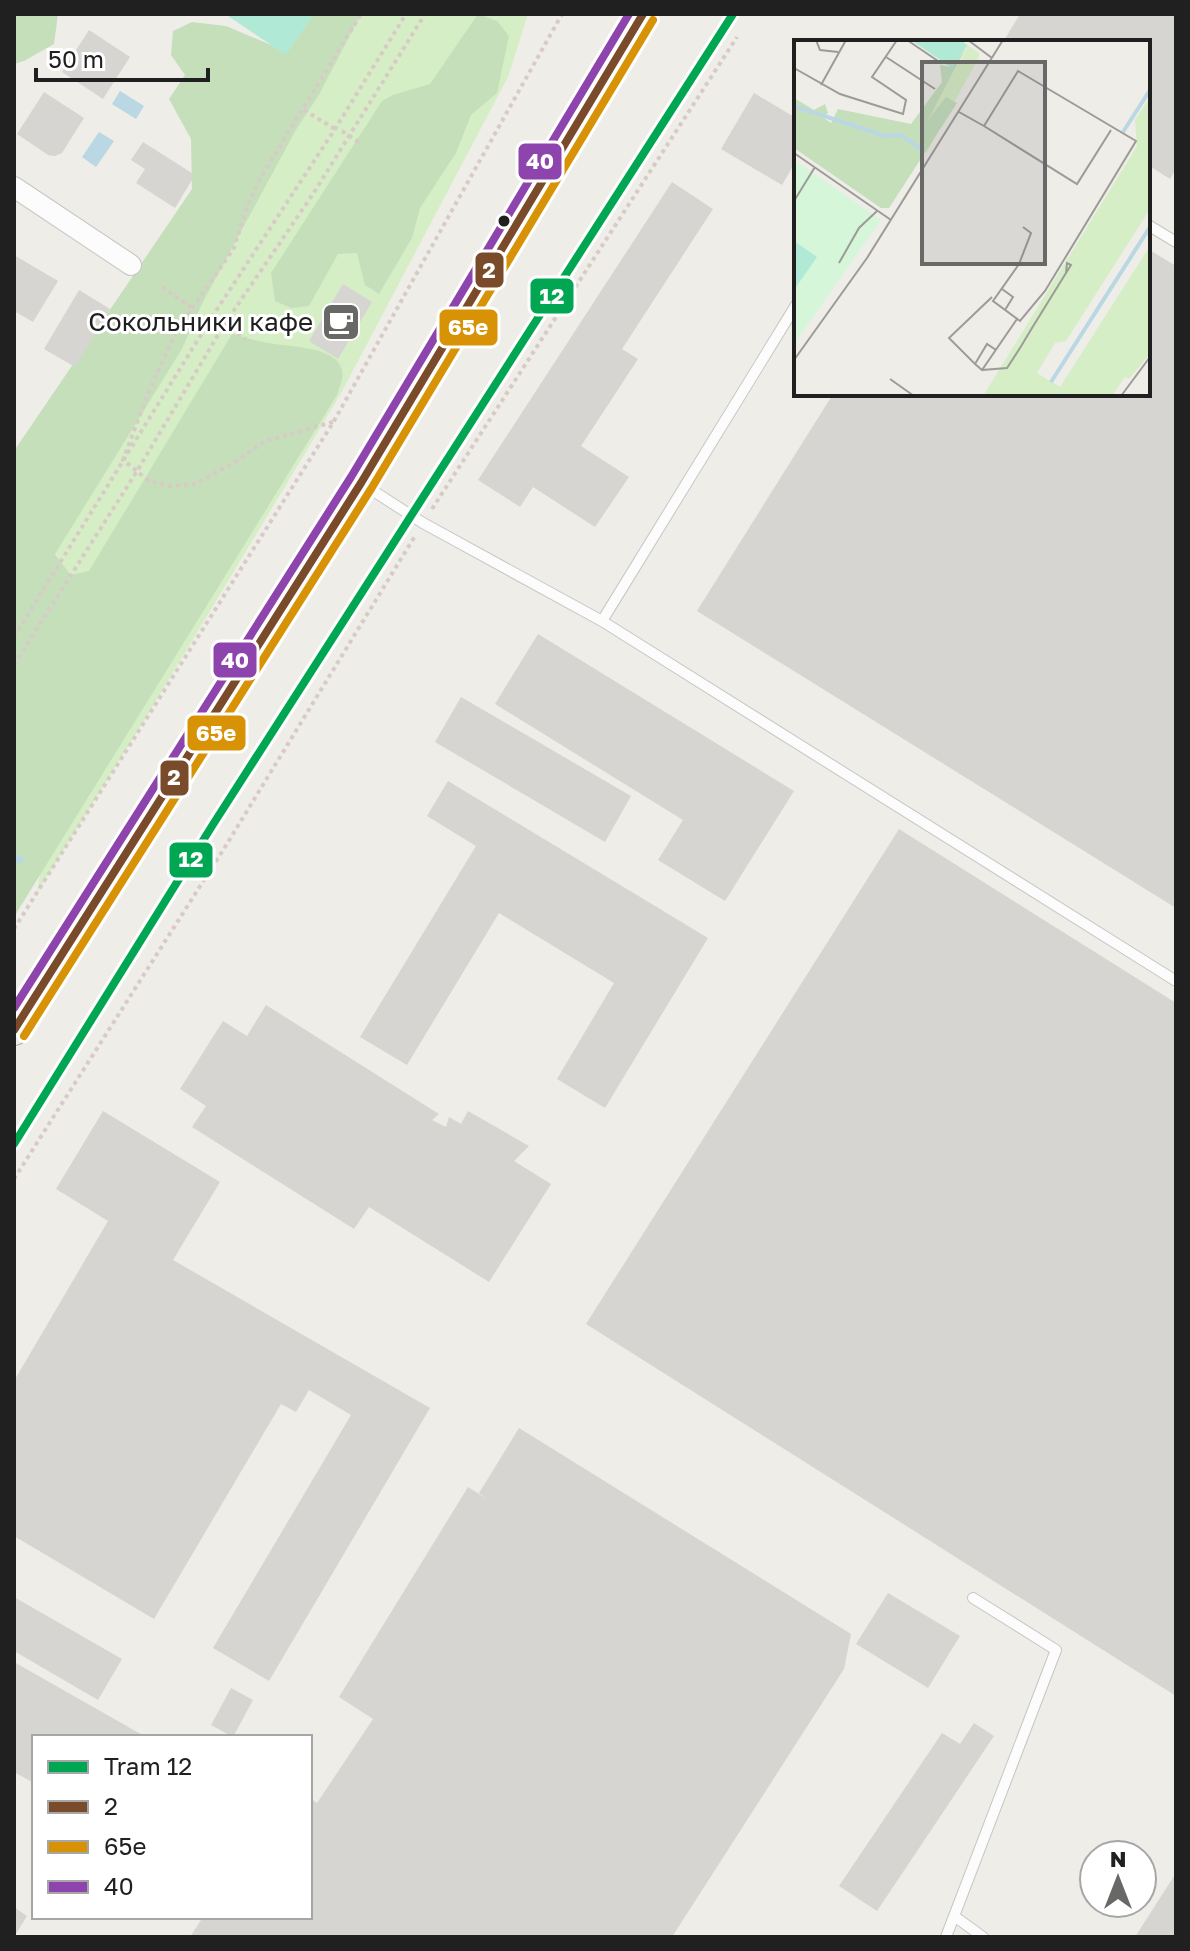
<svg xmlns="http://www.w3.org/2000/svg" width="1190" height="1951" font-family="'Golos Text',sans-serif">
	<style>
		.grass { fill: #d6eec5 }
		.forest { fill: #c5dfbb }
		.pitch { fill: #b0e9d6 }
		.water { fill: #bad7e4 }
		.lines { fill: none; stroke-linecap: round; stroke-linejoin: round }
		.stream { stroke: #bad7e4; stroke-width: 7 }
		.building { fill: #d6d5d1 }
		.service-casing { stroke: #c7c6c4; stroke-width: 12 }
		.minor-casing { stroke: #c7c6c4; stroke-width: 22 }
		.primary-casing { stroke: #a59d84; stroke-width: 32 }
		.path { stroke: #d8cbc7; stroke-width: 4; stroke-dasharray: 4 4; stroke-linecap: butt }
		.service { stroke: #fcfcfc; stroke-width: 10 }
		.minor { stroke: #fcfcfc; stroke-width: 20 }
		.primary { stroke: #f1ede5; stroke-width: 30 }
		.bus-1-casing { stroke: #fff; stroke-width: 14 }
		.bus-2-casing { stroke: #fff; stroke-width: 14 }
		.bus-3-casing { stroke: #fff; stroke-width: 14 }
		.bus-1 { stroke: #7a4b2a; stroke-width: 8 }
		.bus-2 { stroke: #d79205; stroke-width: 8 }
		.bus-3 { stroke: #8e44ad; stroke-width: 8 }
		.tram-1-casing { stroke: #fff; stroke-width: 14 }
		.tram-1 { stroke: #00a651; stroke-width: 8 }
		.bus-dot { fill: #202020; stroke: #fff; stroke-width: 3 }
		.labels { text-anchor: middle; stroke-width: 6; stroke-linejoin: round; paint-order: stroke }
		.poi-label { font-size: 26px; fill: #202020; stroke: #fff; text-anchor: end }
		.inset-river { fill: none; stroke: #bad7e4; stroke-width: 4 }
		.inset-road { fill: none; stroke: #9c9b98; stroke-width: 2 }
		.view { fill: #686866; fill-opacity: 0.15; stroke: #686866; stroke-width: 4 }
		.inset-edge { fill: none; stroke: #202020; stroke-width: 4 }
		.line-badge { stroke: #fff; stroke-width: 3 }
		.badge-label { font-size: 22px; text-anchor: middle; font-weight: bold; fill: #fff }
	</style>
	<rect width="100%" height="100%" fill="#eeede8"/>
	<!-- grass -->
	<path class="grass" d="M361 14H528L508 77 340 395 145 719 37 893 89 572 71 575 55 553 182 349 203 302 296 130 319 95Z"/>
	<!-- forest -->
	<path class="forest" d="M14 14H58L54 44 24 61 14 64Z
		M311 14H361L319 95 296 130 203 302 182 349 55 554 71 575 89 571 232 334C246 338 260 342 275 344 292 347 337 347 342 370 344 378 339 388 337 395L14 917V451L192 189 191 139 169 99 185 75 171 55 173 31 192 22 226 26 285 51Z
		M478 14 497 21 509 36 497 93 471 115 456 153 420 208 412 238 379 294 365 285 357 253 338 254 309 306 291 308 275 301 271 273 382 101 393 95 430 84Z"/>
	<!-- pitch -->
	<path class="pitch" d="M225 14H314L286 55Z"/>
	<!-- water -->
	<path class="water" d="M120 91 144 106 136 119 112 104Z
		M99 132 114 141 96 167 82 157Z"/>
	<g class="lines">
		<!-- stream -->
		<path class="stream" d="M14 857 20 860"/>
	</g>
	<!-- building -->
	<path class="building" d="M1020 14H1176V169L1170 179 1148 165V42H1003Z
		M89 30 130 57 103 99 62 72Z
		M44 92 84 118 62 153 55 156 48 155 17 134Z
		M754 93 796 118V161L782 185 721 149Z
		M143 142 195 175 175 208 136 183 145 169 131 160Z
		M672 182 713 209 622 349 638 359 581 446 629 477 595 527 533 487 520 507 478 480Z
		M1148 249 1176 266V908L697 611 833 394H1148Z
		M14 255 58 281 33 322 14 311Z
		M343 284 372 302 338 359 309 341Z
		M79 290 110 309 75 367 44 349Z
		M538 634 794 791 725 901 658 860 683 820 495 704Z
		M461 697 631 796 605 842 435 742Z
		M448 781 708 938 605 1108 557 1079 614 983 499 913 407 1065 360 1037 476 846 427 816Z
		M899 829 1176 1003V1696L586 1324Z
		M266 1005 439 1114 432 1120 446 1127 449 1117 461 1124 468 1111 529 1146 514 1161 551 1184 489 1282 369 1207 354 1229 192 1127 206 1106 180 1089 223 1021 247 1036Z
		M103 1111 220 1182 173 1260 430 1408 269 1681 213 1648 351 1415 309 1390 296 1412 281 1404 154 1619 14 1536V1381L108 1221 56 1189Z
		M519 1428 851 1634 844 1669 672 1937H190L203 1917H310V1798L317 1803 373 1719 339 1697 468 1487 487 1499 479 1493Z
		M888 1593 960 1636 928 1688 856 1644Z
		M14 1597 122 1659 98 1700 14 1651Z
		M14 1662 146 1737H34V1783L14 1772Z
		M231 1688 253 1700 233 1737 211 1725Z
		M974 1723 994 1736 877 1911 839 1886 942 1733 960 1744Z
		M1176 1873V1937H1135Z
		M14 1907 27 1916 14 1937Z"/>
	<g class="lines">
		<defs>
			<path id="service" d="M1148 225 1176 242
				M364 485 423 523 602 621 796 305
				M602 621 1176 981
				M954 1916 983 1937
				M946 1937 1056 1650 973 1598"/>
			<path id="minor" d="M14 187 131 265"/>
			<path id="primary" d="M14 1030 361 483 643 14"/>
		</defs>
		<!-- service casing -->
		<use href="#service" class="service-casing"/>
		<!-- minor casing -->
		<use href="#minor" class="minor-casing"/>
		<!-- primary casing -->
		<use href="#primary" class="primary-casing"/>
		<!-- path -->
		<path class="path" d="M304 110 335 129
			M342 131 362 144
			M162 287 191 307
			M224 325 246 339
			M333 422 265 441 235 462 195 484 169 486 149 481 123 460 149 391 176 332 234 248 247 207 261 177 361 14
			M432 509 737 37
			M14 637 212 317 335 129 406 14
			M14 665 137 471 224 325 313 194 425 14
			M14 929 334 421 562 14
			M14 1179 225 847 415 536"/>
		<!-- service -->
		<use href="#service" class="service"/>
		<!-- minor -->
		<use href="#minor" class="minor"/>
		<!-- primary -->
		<use href="#primary" class="primary"/>
		<defs>
			<path id="bus-1" d="M14 1030 361 483 643 14"/>
			<path id="bus-2" d="M24 1036 371 489 653 20"/>
			<path id="bus-3" d="M14 1008 351 477 629 14"/>
		</defs>
		<!-- bus-1 casing -->
		<use href="#bus-1" class="bus-1-casing"/>
		<!-- bus-2 casing -->
		<use href="#bus-2" class="bus-2-casing"/>
		<!-- bus-3 casing -->
		<use href="#bus-3" class="bus-3-casing"/>
		<!-- bus-1 -->
		<use href="#bus-1" class="bus-1"/>
		<!-- bus-2 -->
		<use href="#bus-2" class="bus-2"/>
		<!-- bus-3 -->
		<use href="#bus-3" class="bus-3"/>
		<defs>
			<path id="tram-1" d="M14 1144 212 826 733 14"/>
		</defs>
		<!-- tram-1 casing -->
		<use href="#tram-1" class="tram-1-casing"/>
		<!-- tram-1 -->
		<use href="#tram-1" class="tram-1"/>
	</g>
	<!-- icons -->
	<defs>
		<symbol id="cafe-square" viewBox="-11 -11 22 22"><rect x="-9" y="-9" width="18" height="18" rx="4" fill="#686866" stroke="#fff"/><path d="M-5.5-4.5H6V0H3Q3 3.5 0 3.5H-2.5Q-5.5 3.5-5.5 0ZM3-3.2v2h1.7v-2ZM-6 4.5H4V6H-6Z" fill="#fff"/></symbol>
	</defs>
	<g fill-rule="evenodd">
		<use href="#cafe-square" x="319" y="300" width="44" height="44"/>
	</g>
	<!-- markers -->
	<circle class="bus-dot" cx="504" cy="221" r="7"/>
	<g class="labels">
		<!-- poi labels -->
		<g class="poi-label">
			<text x="313" y="331">Сокольники кафе</text>
		</g>
	</g>
	<!-- overview -->
	<g transform="translate(794 40)">
		<rect width="356" height="356" fill="#eeede8"/>
		<path d="M166 0 185 13V17L132 114 134 79 173 8ZM356 57V169L272 301 261 303 243 333 266 347 356 206V314L335 339 331 337 320 353 324 356H189L343 106 341 80Z" fill="#d6eec5"/>
		<path d="M173 6 134 80 152 57 163 63 95 168H87L0 108V58L20 70 31 64 34 73 29 77 37 83 44 69 117 84 148 42 146 25 158 27Z" fill="#c5dfbb"/>
		<path d="M0 120 87 180 0 304Z" fill="#d5f6d8"/>
		<path d="M117 0H166L173 5 158 28ZM0 201 23 217 2 247 0 246Z" fill="#b0e9d6"/>
		<path class="inset-river" d="M0 66 91 96 107 95 130 111M329 92 356 50M257 342 356 187"/>
		<path class="inset-road" d="M22 0 26 10 44 12M113 0 144 21M174 0 198 18M92 17 141 49M0 28 46 54 109 74 112 60 78 37 103 0M27 45 52 0M165 72 190 86 224 31 342 101 251 251 226 281 199 261 225 224 237 193 229 187M190 86 283 144 317 90M0 113 97 180M0 161 21 127M45 223 65 188 83 171M208 249 219 257 211 270M198 257 155 298 181 324 193 304 202 310M0 320 73 218 209 0M181 324 188 330 223 279M188 330 213 328 226 308 238 288 272 233 277 225 273 223 272 233M96 339 120 356M327 356 356 317"/>
		<path class="view" d="M128 22H251V224H128Z"/>
		<rect width="356" height="356" class="inset-edge"/>
	</g>
	<g class="line-badge">
		<rect x="517" y="142" width="46" height="39" rx="8" fill="#8e44ad"/>
		<rect x="474" y="251" width="31" height="38" rx="8" fill="#7a4b2a"/>
		<rect x="529" y="277" width="46" height="38" rx="8" fill="#00a651"/>
		<rect x="438" y="308" width="61" height="39" rx="8" fill="#d79205"/>
		<rect x="212" y="641" width="46" height="38" rx="8" fill="#8e44ad"/>
		<rect x="186" y="714" width="61" height="38" rx="8" fill="#d79205"/>
		<rect x="159" y="759" width="31" height="38" rx="8" fill="#7a4b2a"/>
		<rect x="168" y="841" width="46" height="38" rx="8" fill="#00a651"/>
	</g>
	<g class="badge-label">
		<text x="540" y="169">40</text>
		<text x="489" y="278">2</text>
		<text x="552" y="304">12</text>
		<text x="468" y="335">65е</text>
		<text x="235" y="668">40</text>
		<text x="216" y="741">65е</text>
		<text x="174" y="785">2</text>
		<text x="191" y="867">12</text>
	</g>
	<!-- border -->
	<rect width="1190" height="1951" fill="none" stroke="#202020" stroke-width="32"/>
	<!-- legend -->
	<rect x="32" y="1735" width="280" height="184" fill="#ffffff" stroke="#a6a6a6" stroke-width="2"/>
	<rect x="48" y="1761" width="40" height="12" fill="#00a651" stroke="#a6a6a6" stroke-width="2"/>
	<text x="104" y="1775" font-size="24" fill="#202020">Tram 12</text>
	<rect x="48" y="1801" width="40" height="12" fill="#7a4b2a" stroke="#a6a6a6" stroke-width="2"/>
	<text x="104" y="1815" font-size="24" fill="#202020">2</text>
	<rect x="48" y="1841" width="40" height="12" fill="#d79205" stroke="#a6a6a6" stroke-width="2"/>
	<text x="104" y="1855" font-size="24" fill="#202020">65е</text>
	<rect x="48" y="1881" width="40" height="12" fill="#8e44ad" stroke="#a6a6a6" stroke-width="2"/>
	<text x="104" y="1895" font-size="24" fill="#202020">40</text>
	<!-- north arrow -->
	<g transform="translate(1118 1879)"><circle r="38" fill="#ffffff" stroke="#a6a6a6" stroke-width="2"/>
	<path d="M0-6L14 30L0 20L-14 30Z" fill="#686866"/>
	<text y="-12" font-size="22" font-weight="bold" text-anchor="middle" fill="#202020">N</text>
	</g>
	<!-- scale -->
	<path d="M36 68v12h172v-12" fill="none" stroke="#202020" stroke-width="4"/>
	<text x="48" y="68" font-size="24" fill="#202020" stroke="#ffffff" stroke-width="6" paint-order="stroke">50 m</text>
</svg>
